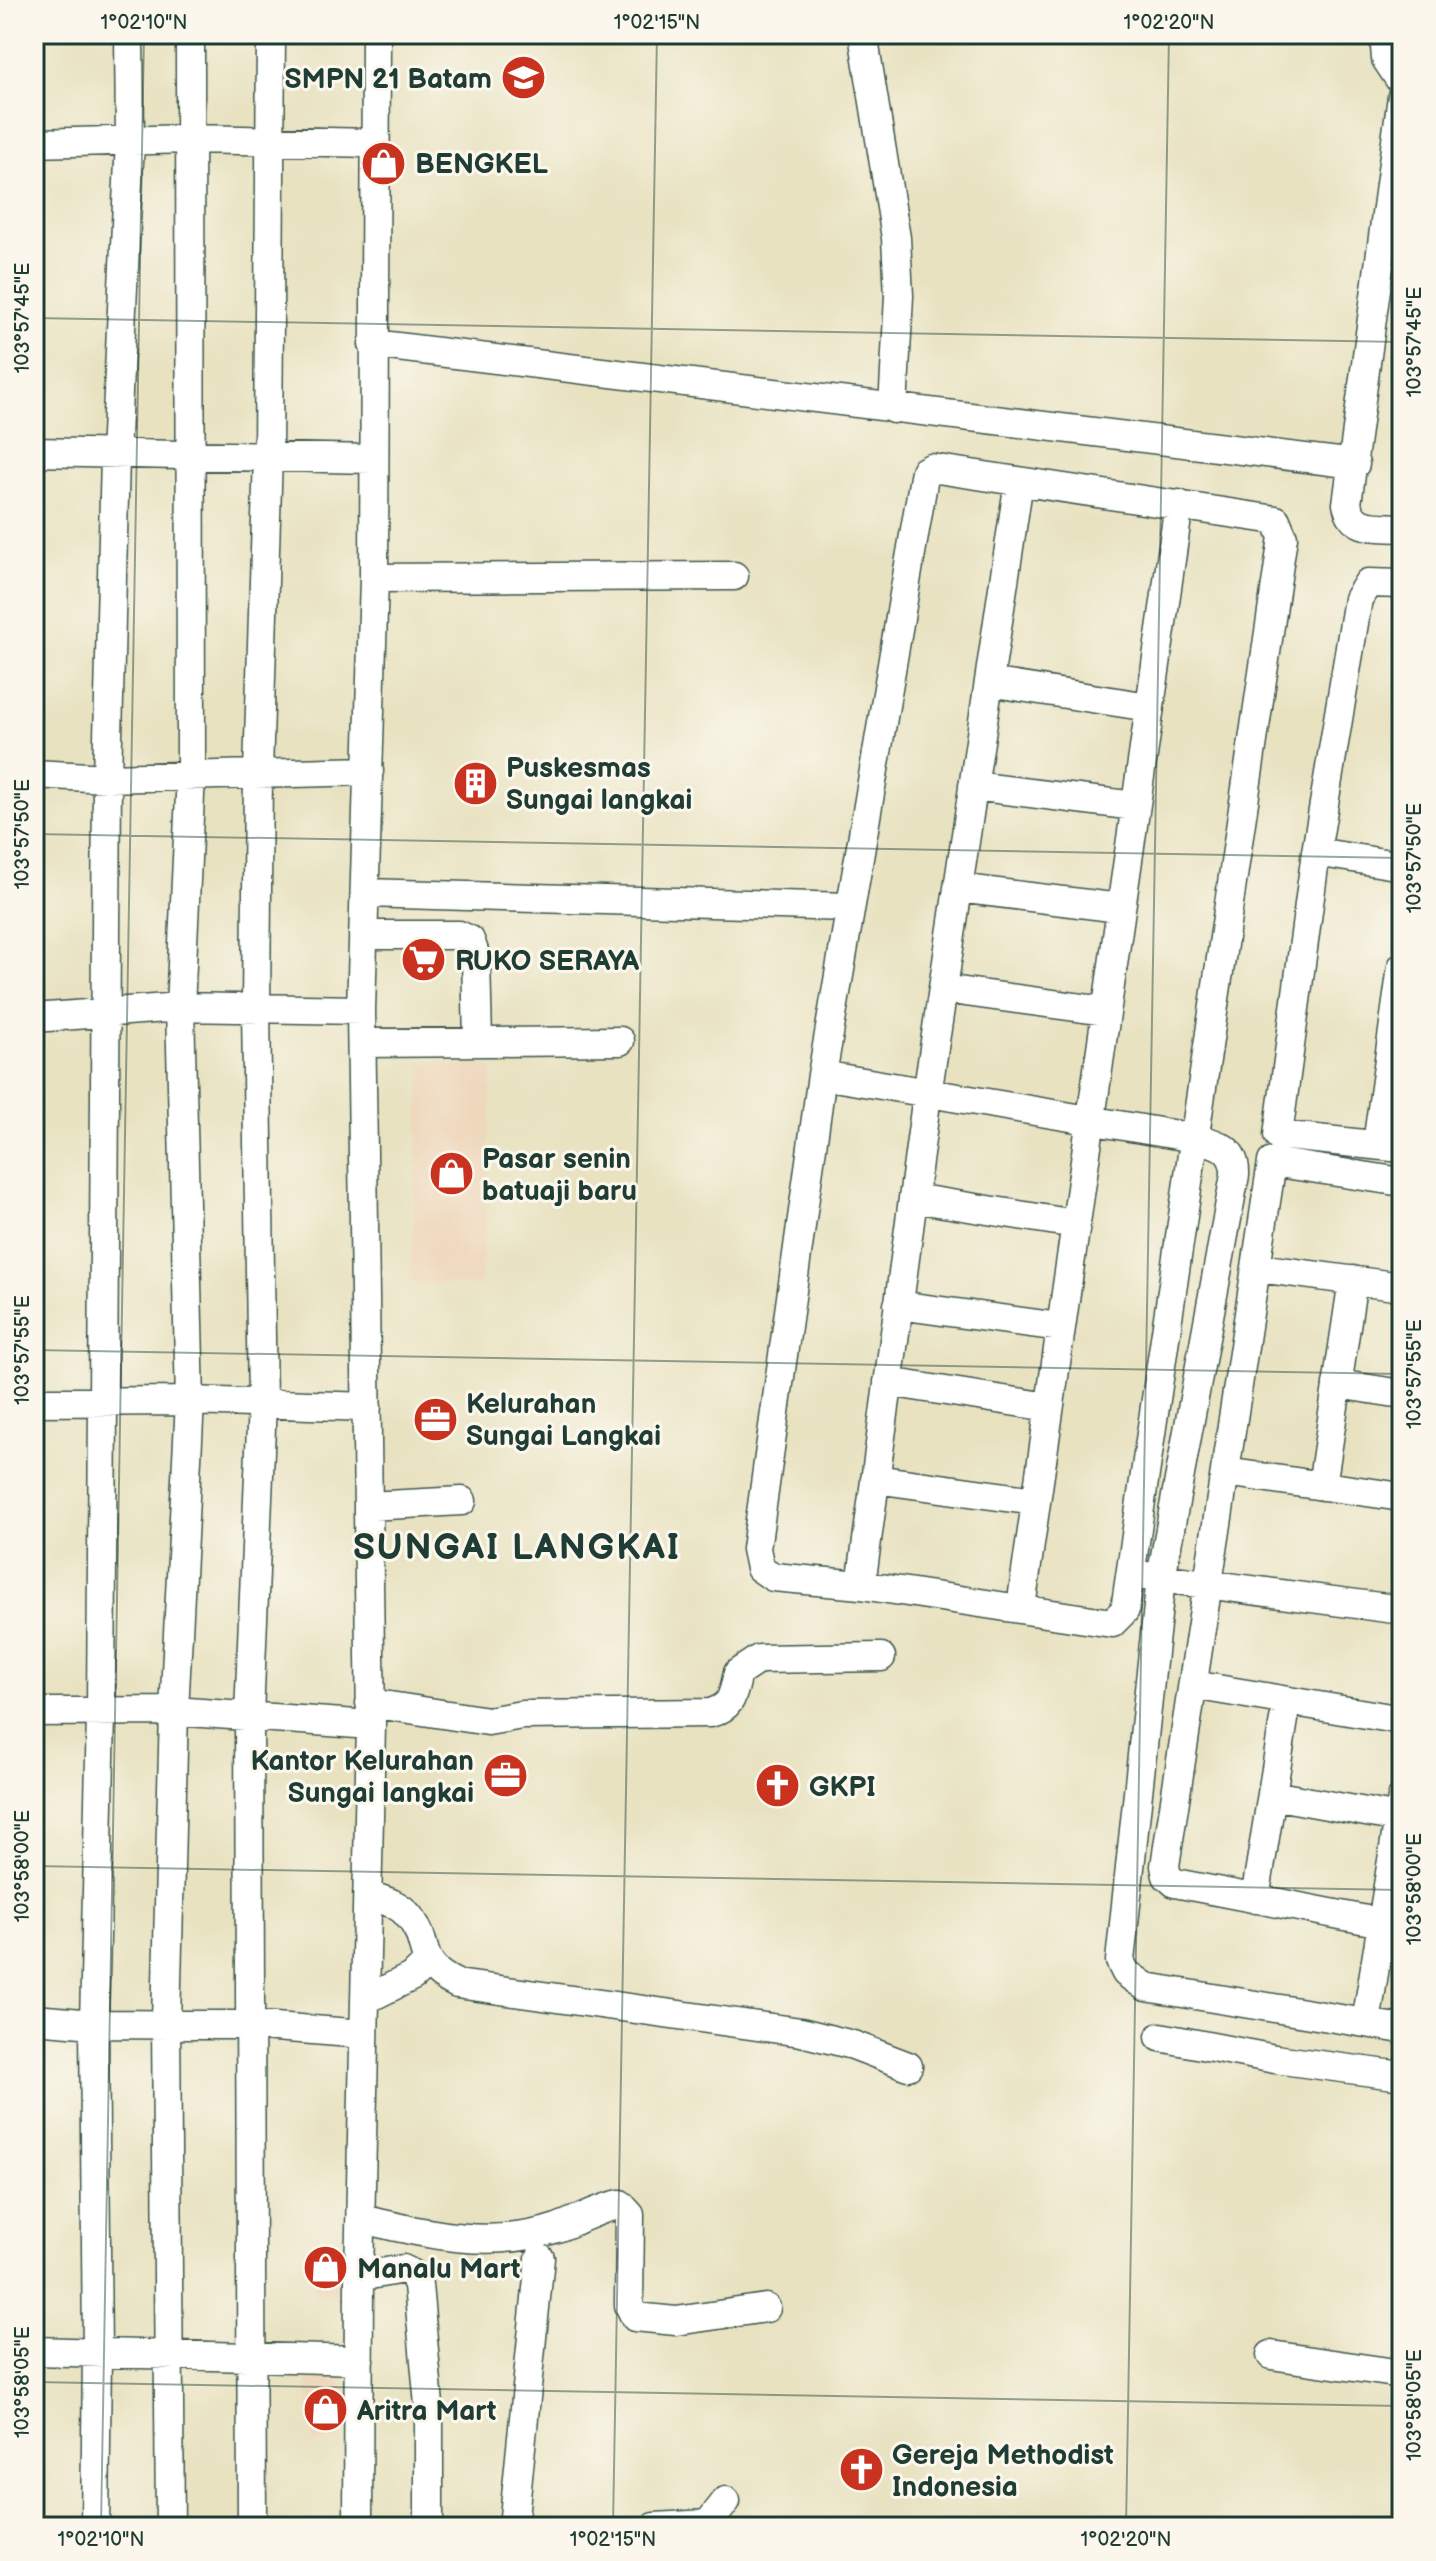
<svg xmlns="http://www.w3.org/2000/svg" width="1436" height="2561" font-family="'Balsamiq Sans',sans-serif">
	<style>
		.built { fill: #eed7bb }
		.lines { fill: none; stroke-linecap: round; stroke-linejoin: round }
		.minor-casing { stroke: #3d5649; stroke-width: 31 }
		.minor { stroke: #fff; stroke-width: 28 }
		.ticks { fill: none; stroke: #1f3d34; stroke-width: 2; stroke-opacity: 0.45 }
		.labels { text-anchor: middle; stroke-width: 6; stroke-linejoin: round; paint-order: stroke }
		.poi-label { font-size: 28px; font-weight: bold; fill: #1f3d34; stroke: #fbf7ec; text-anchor: start }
		.district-label { font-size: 36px; font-weight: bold; letter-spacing: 2px; fill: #1f3d34; stroke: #fbf7ec }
		.neatline { fill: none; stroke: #1f3d34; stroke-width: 3 }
		.ticks-label { font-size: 20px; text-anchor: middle; fill: #1f3d34 }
	</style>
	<rect width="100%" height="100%" fill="#fbf7ec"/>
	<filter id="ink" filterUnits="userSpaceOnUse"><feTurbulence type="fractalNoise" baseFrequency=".0125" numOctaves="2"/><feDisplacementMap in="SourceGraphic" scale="16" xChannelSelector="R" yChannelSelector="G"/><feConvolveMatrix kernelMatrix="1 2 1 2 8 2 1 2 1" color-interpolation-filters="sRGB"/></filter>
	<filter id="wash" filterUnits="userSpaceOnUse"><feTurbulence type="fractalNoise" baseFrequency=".006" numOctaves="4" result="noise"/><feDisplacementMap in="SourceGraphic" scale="32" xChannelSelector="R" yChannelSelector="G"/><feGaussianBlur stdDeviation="1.8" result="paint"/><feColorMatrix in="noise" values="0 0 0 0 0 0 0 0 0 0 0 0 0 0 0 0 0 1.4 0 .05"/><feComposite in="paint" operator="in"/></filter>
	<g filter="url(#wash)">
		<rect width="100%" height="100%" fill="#e8e2c1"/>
		<!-- built -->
		<path class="built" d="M422 1062 493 1066 481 1286 410 1282Z
			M313 2240 337 2243 340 2295 314 2294Z
			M307 2380 342 2381 341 2440 313 2444Z"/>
	</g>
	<g filter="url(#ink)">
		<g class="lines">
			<defs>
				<path id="minor" d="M863 34 896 238 899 296 893 409
					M1384 34 1386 59 1402 83
					M1402 96 1347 504C1353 532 1378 526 1402 528
					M34 143 191 139 374 143
					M373 344 1355 464
					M34 452 372 459
					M374 578 734 576
					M1402 584 1368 583 1358 599 1316 852 1278 1135 1402 1148
					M989 682 1149 707
					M34 774 107 778 369 771
					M973 786 1135 806
					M1316 852 1402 866
					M958 888 1120 908
					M365 893 848 907
					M363 935H459L470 940 476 957 478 1042
					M943 989 1105 1011
					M34 1018 180 1007 361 1010
					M362 1043 620 1041
					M822 1075 756 1549 760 1568 773 1577 861 1585 1112 1623 1125 1610 1283 537 1276 520 931 468 925 471 822 1075 1195 1138C1217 1143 1236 1148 1235 1175L1161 1578 1120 1961 1126 1973 1146 1987 1402 2029
					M1377 1144 1402 967
					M913 1198 1075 1224
					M1258 1268 1402 1287
					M898 1305 1060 1327
					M888 1382 1049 1407
					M1337 1384 1402 1394
					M34 1402 190 1401 367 1407
					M1225 1472 1402 1497
					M875 1479 1036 1501
					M1322 1486 1353 1280
					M368 1506 462 1501
					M1145 1576 1402 1610
					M861 1585 927 1095 1019 481
					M1021 1607 1179 504
					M1193 1685 1402 1720
					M370 1703 488 1721 522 1715 710 1713C733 1707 733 1694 738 1673L759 1659 881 1657
					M34 1712 174 1711 371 1725
					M1272 1795 1399 1818
					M368 1895C382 1900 398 1903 408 1915 433 1944 412 1963 457 1984L801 2032 853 2045 908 2066
					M1255 1899 1287 1701
					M1382 1923 1175 1883 1167 1876 1165 1866 1272 1162 1402 1182
					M365 2000 413 1976 428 1962
					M34 2019 94 2024 249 2025 364 2034
					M1366 2023 1402 1798
					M1160 2037 1275 2059 1402 2076
					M362 2219C426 2234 492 2250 557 2228 579 2220 597 2209 620 2204L630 2215 629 2305 635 2317 676 2321 766 2308
					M359 2277 403 2269 413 2274 418 2285 429 2405V2527
					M34 2351 359 2360
					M1271 2355 1402 2374
					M95 2527 97 2354 94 2024 101 1714 107 778 115 456 130 140 129 34
					M170 2527 166 2022 174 1711 190 1401 180 1007 191 774 190 34
					M252 2527 249 1715 262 1403 256 1009 258 772 268 455 271 34
					M358 2527 359 2277 371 1725 361 1010 374 578 376 34
					M513 2527 540 2258
					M654 2527 708 2524 726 2501"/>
			</defs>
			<!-- minor casing -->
			<use href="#minor" class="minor-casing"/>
			<!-- minor -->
			<use href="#minor" class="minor"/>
		</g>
	</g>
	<!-- ticks -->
	<path class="ticks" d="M34 318 1402 342M34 834 1402 858M34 1350 1402 1374M34 1866 1402 1890M34 2382 1402 2406M101 2527 144 34M613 2527 657 34M1126 2527 1169 34"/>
	<!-- icons -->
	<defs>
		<symbol id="school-disc" viewBox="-11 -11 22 22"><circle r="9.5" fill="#c8321e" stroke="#fbf7ec"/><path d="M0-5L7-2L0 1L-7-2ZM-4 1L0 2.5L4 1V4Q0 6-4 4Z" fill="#fff"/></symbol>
		<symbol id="shop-disc" viewBox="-11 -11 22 22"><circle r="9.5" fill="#c8321e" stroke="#fbf7ec"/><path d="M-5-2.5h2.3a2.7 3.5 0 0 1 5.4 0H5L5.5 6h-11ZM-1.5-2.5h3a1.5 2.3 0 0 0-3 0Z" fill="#fff"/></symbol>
		<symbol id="building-disc" viewBox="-11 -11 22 22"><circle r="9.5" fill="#c8321e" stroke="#fbf7ec"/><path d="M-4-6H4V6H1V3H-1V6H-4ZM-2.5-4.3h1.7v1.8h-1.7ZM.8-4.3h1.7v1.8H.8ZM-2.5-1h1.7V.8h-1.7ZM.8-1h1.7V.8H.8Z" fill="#fff"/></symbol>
		<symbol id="supermarket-disc" viewBox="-11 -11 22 22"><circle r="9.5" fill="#c8321e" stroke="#fbf7ec"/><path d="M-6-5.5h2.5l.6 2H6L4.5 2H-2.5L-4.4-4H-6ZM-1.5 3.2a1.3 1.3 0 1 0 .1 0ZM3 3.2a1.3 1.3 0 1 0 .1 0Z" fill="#fff"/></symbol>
		<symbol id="office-disc" viewBox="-11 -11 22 22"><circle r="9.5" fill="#c8321e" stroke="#fbf7ec"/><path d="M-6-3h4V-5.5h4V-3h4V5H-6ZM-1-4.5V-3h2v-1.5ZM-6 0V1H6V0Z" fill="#fff"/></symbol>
		<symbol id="church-disc" viewBox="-11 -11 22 22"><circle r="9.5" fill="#c8321e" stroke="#fbf7ec"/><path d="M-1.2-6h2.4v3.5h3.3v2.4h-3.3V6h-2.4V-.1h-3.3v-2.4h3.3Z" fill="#fff"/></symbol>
	</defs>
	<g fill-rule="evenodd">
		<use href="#school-disc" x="498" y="52" width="51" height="51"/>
		<use href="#shop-disc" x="358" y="138" width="51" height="51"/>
		<use href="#building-disc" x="450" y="758" width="51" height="51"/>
		<use href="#supermarket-disc" x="398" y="934" width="51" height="51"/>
		<use href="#shop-disc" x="426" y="1148" width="51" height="51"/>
		<use href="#office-disc" x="410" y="1394" width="51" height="51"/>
		<use href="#office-disc" x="480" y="1750" width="51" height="51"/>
		<use href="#church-disc" x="752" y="1760" width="51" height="51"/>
		<use href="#shop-disc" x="300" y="2242" width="51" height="51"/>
		<use href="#shop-disc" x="300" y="2384" width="51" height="51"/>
		<use href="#church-disc" x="836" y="2444" width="51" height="51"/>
	</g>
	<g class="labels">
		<!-- poi labels -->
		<g class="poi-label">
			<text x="492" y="88" text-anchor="end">SMPN 21 Batam</text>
			<text x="415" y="173">BENGKEL</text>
			<text x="506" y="777">Puskesmas<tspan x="506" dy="32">Sungai langkai</tspan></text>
			<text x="455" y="970">RUKO SERAYA</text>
			<text x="482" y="1168">Pasar senin<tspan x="482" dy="32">batuaji baru</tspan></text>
			<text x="466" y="1413">Kelurahan<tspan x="466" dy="32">Sungai Langkai</tspan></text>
			<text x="474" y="1770" text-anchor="end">Kantor Kelurahan<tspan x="474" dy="32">Sungai langkai</tspan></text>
			<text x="809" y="1796">GKPI</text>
			<text x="357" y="2278">Manalu Mart</text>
			<text x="357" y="2420">Aritra Mart</text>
			<text x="892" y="2464">Gereja Methodist<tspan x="892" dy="32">Indonesia</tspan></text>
		</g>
		<!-- district labels -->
		<g class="district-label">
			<text x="517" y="1559">SUNGAI LANGKAI</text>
		</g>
	</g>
	<!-- margin -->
	<rect width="1436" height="2561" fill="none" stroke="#fbf7ec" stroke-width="88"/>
	<rect x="44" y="44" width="1348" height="2473" class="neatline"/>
	<g class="ticks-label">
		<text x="144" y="29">1°02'10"N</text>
		<text x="657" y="29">1°02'15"N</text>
		<text x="1169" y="29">1°02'20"N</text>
		<text transform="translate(22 318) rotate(-90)" y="7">103°57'45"E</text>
		<text transform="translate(1414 342) rotate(-90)" y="7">103°57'45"E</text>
		<text transform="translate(22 834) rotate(-90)" y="7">103°57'50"E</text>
		<text transform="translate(1414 858) rotate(-90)" y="7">103°57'50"E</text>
		<text transform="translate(22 1350) rotate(-90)" y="7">103°57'55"E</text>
		<text transform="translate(1414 1374) rotate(-90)" y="7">103°57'55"E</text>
		<text transform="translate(22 1866) rotate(-90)" y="7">103°58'00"E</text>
		<text transform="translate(1414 1889) rotate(-90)" y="7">103°58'00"E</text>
		<text transform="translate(22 2382) rotate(-90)" y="7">103°58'05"E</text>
		<text transform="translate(1414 2405) rotate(-90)" y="7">103°58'05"E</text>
		<text x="101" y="2546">1°02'10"N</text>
		<text x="613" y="2546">1°02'15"N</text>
		<text x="1126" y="2546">1°02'20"N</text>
	</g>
</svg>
